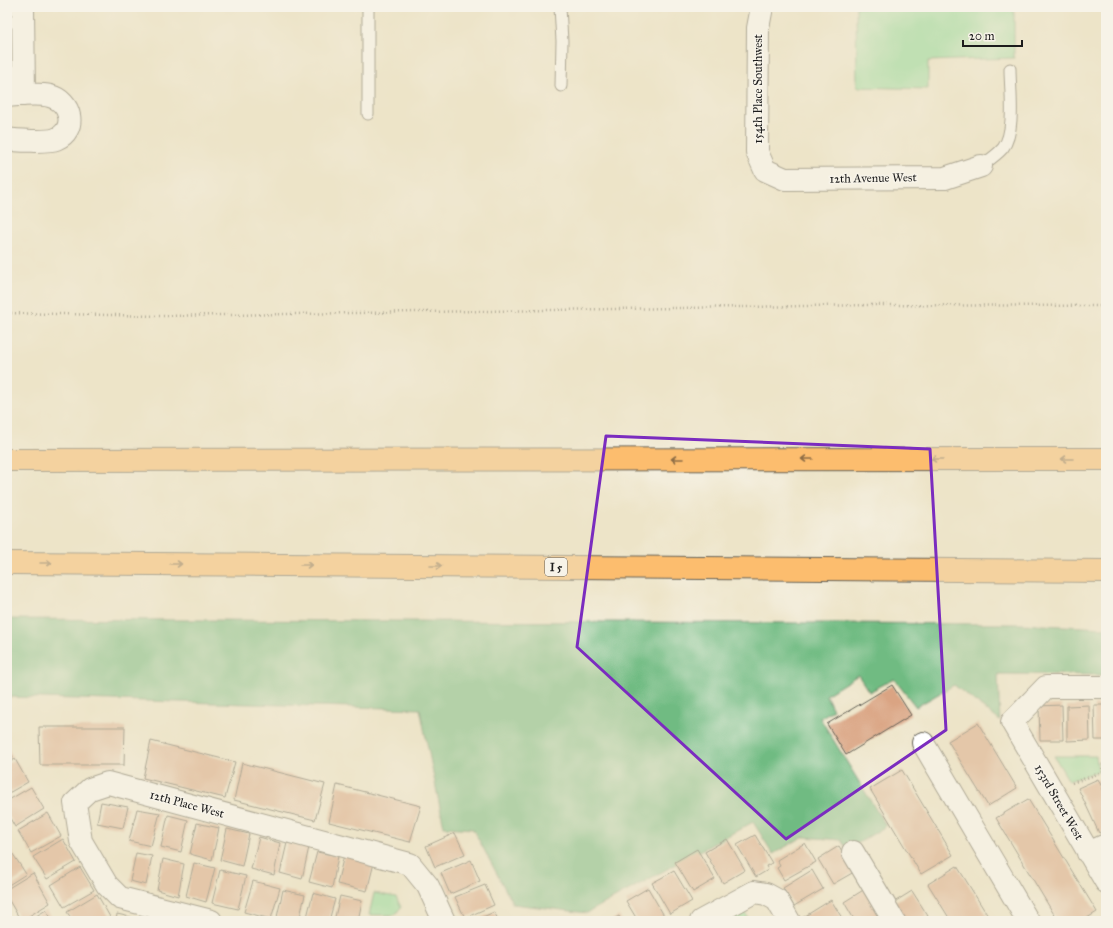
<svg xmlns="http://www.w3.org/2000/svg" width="1113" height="928" font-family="'IM FELL Great Primer',serif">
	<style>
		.green { fill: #8bdb9a; stroke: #547c5b }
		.forest { fill: #70bb82; stroke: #466c4f }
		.building { fill: #daa483 }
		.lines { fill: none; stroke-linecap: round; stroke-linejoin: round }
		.service-casing { stroke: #656258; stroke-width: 13 }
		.minor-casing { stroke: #656258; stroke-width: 24 }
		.motorway-casing { stroke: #656258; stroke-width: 24 }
		.path { stroke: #656258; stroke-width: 2.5; stroke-dasharray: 1 3; stroke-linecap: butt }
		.service { stroke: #fff; stroke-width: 11 }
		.minor { stroke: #fff; stroke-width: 22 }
		.motorway { stroke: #fcbd6e; stroke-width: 22 }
		.oneway { stroke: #8c6c45 }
		.marked { fill: none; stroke: #7b2cbf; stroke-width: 3; stroke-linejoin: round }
		.labels { text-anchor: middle; stroke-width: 3.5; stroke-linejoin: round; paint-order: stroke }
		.shield { fill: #f7f3e8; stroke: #5e5c59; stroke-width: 1 }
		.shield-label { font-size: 11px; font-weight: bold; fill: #1c1c1c }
		.street-label { font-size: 12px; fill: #1c1c1c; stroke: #f7f3e8 }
	</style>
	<rect width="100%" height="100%" fill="#f7f3e8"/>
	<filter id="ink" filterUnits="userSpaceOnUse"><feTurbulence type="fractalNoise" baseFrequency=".025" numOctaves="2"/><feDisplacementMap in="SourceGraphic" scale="8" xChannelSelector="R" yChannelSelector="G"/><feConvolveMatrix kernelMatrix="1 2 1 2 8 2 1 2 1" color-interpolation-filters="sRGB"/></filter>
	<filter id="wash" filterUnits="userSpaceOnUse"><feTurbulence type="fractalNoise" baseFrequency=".012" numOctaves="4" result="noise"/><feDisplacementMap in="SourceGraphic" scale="16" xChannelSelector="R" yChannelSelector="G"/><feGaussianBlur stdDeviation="0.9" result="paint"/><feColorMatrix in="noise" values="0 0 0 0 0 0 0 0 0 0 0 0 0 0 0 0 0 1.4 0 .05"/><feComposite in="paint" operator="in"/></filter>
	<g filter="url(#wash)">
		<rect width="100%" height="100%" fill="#ede4c8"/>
		<!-- green -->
		<path class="green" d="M856 7H1014V58L928 61V89L857 87Z
			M1054 756H1096L1098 771 1069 781Z
			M374 893 396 897 401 907 395 915H369Z
			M744 910 750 921H726Z"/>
		<!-- forest -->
		<path class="forest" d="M7 619 1022 624 1106 628V675L998 674 1000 721 954 685 916 707 894 679 869 692 858 675 826 695 833 710 820 718 886 826 847 850 841 840 803 837 773 854 753 822 587 913 513 904 473 829 444 827 420 709 7 697Z"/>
		<g id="blocks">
			<!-- building -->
			<path class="building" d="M892 685 911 715 846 755 827 724Z
				M1062 705 1063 740H1040L1039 706Z
				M1089 705 1090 740 1067 741V706Z
				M1094 705H1106V740H1095Z
				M978 723 1017 788 988 806 948 741Z
				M39 727H125L124 765H40Z
				M151 741 235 762 225 798 143 778Z
				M7 747 13 757 7 760Z
				M15 759 28 782 7 794V764Z
				M242 763 325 784 315 820 234 800Z
				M902 770 953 855 921 874 870 789Z
				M1098 779 1106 796V830L1099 833 1078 788Z
				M337 785 421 806 410 842 329 822Z
				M31 787 44 809 15 827 7 813V801Z
				M1028 799 1097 912 1082 921H1058L996 818Z
				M101 802 128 807 123 828 97 823Z
				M137 809 160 813 151 846 129 841Z
				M48 813 61 836 31 853 18 831Z
				M168 815 188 820 181 852 161 847Z
				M197 823 219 828 212 860 190 854Z
				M227 829 249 834 242 866 220 860Z
				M455 833 465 854 435 867 426 846Z
				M755 835 772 863 766 866 768 870 756 877 737 845Z
				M259 837 280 843 274 875 251 869Z
				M63 839 76 862 47 879 33 857Z
				M727 839 745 870 723 883 705 852Z
				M287 843 309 847 302 879 280 873Z
				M805 843 816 862 784 880 777 868 780 866 777 860Z
				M839 846 854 872 833 884 818 859Z
				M9 848 26 874 7 886V849Z
				M697 849 715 879 693 892 675 862Z
				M317 852 338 856 332 888 309 882Z
				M136 853 152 856 146 885 130 881Z
				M344 855 374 863 367 891 337 884Z
				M163 859 184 864 178 896 157 890Z
				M471 860 480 881 450 894 441 873Z
				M194 863 215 868 206 902 186 896Z
				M957 866 991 921H951L928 884Z
				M80 867 94 890 64 907 51 885Z
				M220 870 246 876 238 909 212 903Z
				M812 870 823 889 794 906 783 888Z
				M674 871 692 901 670 914 652 883Z
				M33 873 50 903 21 921 7 897V889Z
				M253 881 280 888 271 919 244 912Z
				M485 885 494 905 465 918 455 897Z
				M648 888 666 919 662 921H638L626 901Z
				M865 889 880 915 869 921H855L844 902Z
				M283 890 305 895 299 921H292L277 917Z
				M912 891 928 916 920 921H901L891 904Z
				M313 893 335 899 329 921H306Z
				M97 894 110 917 103 921H73L67 912Z
				M340 896 362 901 358 921H334Z
				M831 900 842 918 837 921H804L802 918Z
				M46 910 53 921H28Z
				M494 912 499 921H474Z
				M117 914 144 920 143 921H116Z
				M619 916 622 921H610Z"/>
		</g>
	</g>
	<g filter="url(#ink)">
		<use href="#blocks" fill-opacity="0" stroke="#656258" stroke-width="1"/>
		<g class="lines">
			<defs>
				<path id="service" d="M560 7 562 41 561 86
					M7 22H23
					M368 114V7
					M981 166C988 161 997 155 1003 148 1016 131 1010 90 1010 69"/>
				<path id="minor" d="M23 7 24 95
					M762 7 758 28 757 152 765 170 785 179 945 178 981 166
					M7 96C20 95 38 93 50 96 71 101 78 130 56 139 49 142 15 141 7 139
					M1106 687H1046L1012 722 1106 882
					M923 743 1028 921
					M853 852 894 921
					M1088 853 1106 845
					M211 921 120 898 107 885 81 841 75 803 90 789 108 783 410 864 428 886 444 921
					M701 921 754 892 766 894 777 900 789 921"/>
				<path id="motorway" d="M7 460 1106 459
					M7 563 1106 571"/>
			</defs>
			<!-- service casing -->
			<use href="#service" class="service-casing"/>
			<!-- minor casing -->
			<use href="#minor" class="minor-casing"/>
			<!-- motorway casing -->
			<use href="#motorway" class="motorway-casing"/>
			<!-- path -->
			<path class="path" d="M7 313 162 316 871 305 1106 306
				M1072 783 1103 772 1102 765 1106 764"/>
			<!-- service -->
			<use href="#service" class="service"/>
			<!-- minor -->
			<use href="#minor" class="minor"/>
			<!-- motorway -->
			<use href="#motorway" class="motorway"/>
		</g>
		<!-- one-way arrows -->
		<defs><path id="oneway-shaft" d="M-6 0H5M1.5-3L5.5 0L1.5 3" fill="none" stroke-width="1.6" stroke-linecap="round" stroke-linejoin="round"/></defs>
		<g class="oneway">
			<use href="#oneway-shaft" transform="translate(677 459) rotate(180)"/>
			<use href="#oneway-shaft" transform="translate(807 459) rotate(180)"/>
			<use href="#oneway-shaft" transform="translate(937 459) rotate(180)"/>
			<use href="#oneway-shaft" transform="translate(1067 459) rotate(180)"/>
			<use href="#oneway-shaft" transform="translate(46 563)"/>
			<use href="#oneway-shaft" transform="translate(176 564)"/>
			<use href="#oneway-shaft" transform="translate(306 565)"/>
			<use href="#oneway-shaft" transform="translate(436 566)"/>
		</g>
	</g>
	<!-- marked area -->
	<path d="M0 0H1113V928H0ZM606 436 930 449 946 730 786 839 577 647Z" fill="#ede4c8" fill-opacity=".55" fill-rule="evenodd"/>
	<path class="marked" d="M606 436 930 449 946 730 786 839 577 647Z"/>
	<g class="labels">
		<!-- shield labels -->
		<rect class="shield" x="545" y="558" width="22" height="18" rx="3"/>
		<g class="shield-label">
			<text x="556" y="571">I 5</text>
		</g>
		<!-- street labels -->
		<g class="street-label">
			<text transform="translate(758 89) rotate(-90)" y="4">154th Place Southwest</text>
			<text transform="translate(873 178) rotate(-1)" y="4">12th Avenue West</text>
			<text transform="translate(1059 802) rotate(60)" y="4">153rd Street West</text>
			<text transform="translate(187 804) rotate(15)" y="4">12th Place West</text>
		</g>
	</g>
	<!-- margin -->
	<rect width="1113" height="928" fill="none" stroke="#f7f3e8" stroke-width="24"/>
	<!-- scale -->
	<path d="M963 40v6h59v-6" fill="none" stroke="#1c1c1c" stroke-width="2"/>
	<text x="969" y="40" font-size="12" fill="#1c1c1c" stroke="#f7f3e8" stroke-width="3" paint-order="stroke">20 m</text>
</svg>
